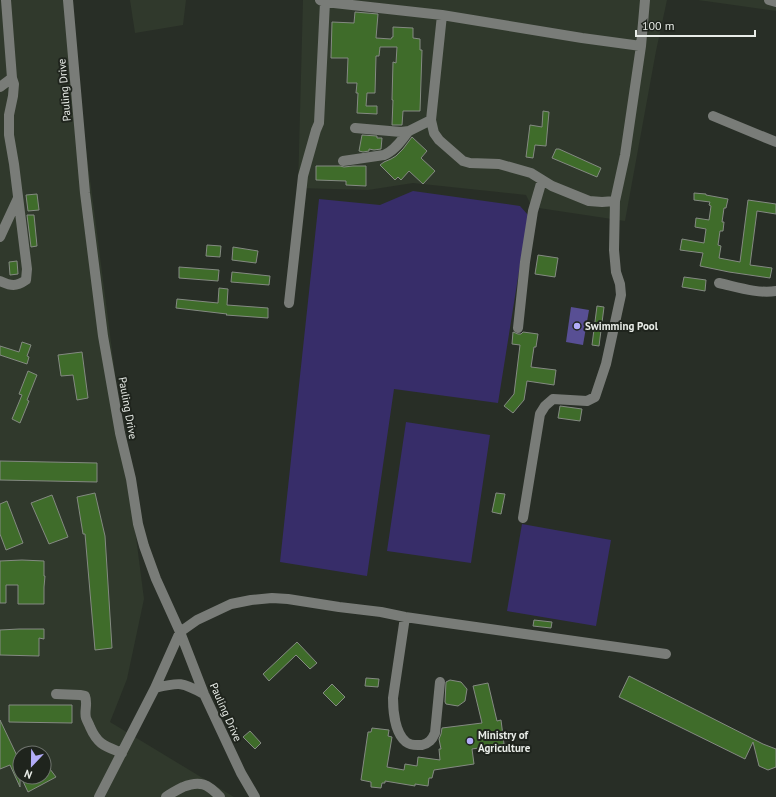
<svg xmlns="http://www.w3.org/2000/svg" width="776" height="797" font-family="'PT Sans',sans-serif">
	<style>
		.built { fill: #30392c; fill-rule: evenodd }
		.green { fill: #372d69 }
		.water { fill: #584f94 }
		.building { fill: #3f6c2a; stroke: #848a82 }
		.lines { fill: none; stroke-linecap: round; stroke-linejoin: round }
		.minor { stroke: #797c78; stroke-width: 10 }
		.poi-dot { fill: #b3adf9; stroke: #1f241d; stroke-width: 1.5 }
		.labels { text-anchor: middle; stroke-width: 4; stroke-linejoin: round; paint-order: stroke }
		.street-label { font-size: 11px; fill: #e8ece7; stroke: #1f241d }
		.poi-label { font-size: 11px; font-weight: bold; fill: #e8ece7; stroke: #1f241d; text-anchor: start }
	</style>
	<rect width="100%" height="100%" fill="#282e26"/>
	<!-- built -->
	<path class="built" d="M0 0H67L144 599 127 679 110 722 234 797H0ZM20 753H44V777H20Z
		M130 0H186L183 25 135 33Z
		M303 0H667L656 51 625 221 532 207 526 195 413 183 368 190 298 188Z
		M698 0H776V11Z"/>
	<!-- green -->
	<path class="green" d="M413 191 520 206 528 215 498 403 394 389 367 576 280 562 319 199 380 205Z
		M406 422 490 435 471 563 387 551Z
		M522 524 611 540 596 626 507 611Z"/>
	<!-- water -->
	<path class="water" d="M571 307 589 310 583 345 566 342Z"/>
	<!-- building -->
	<path class="building" d="M355 12 378 14 376 38 391 39 392 37H393V27L413 28V38L420 39V50H422L420 111H403L402 125H392L393 100H392L393 62 396 63 397 47H380L379 56H376L375 93H367L366 106H377V114L357 113 358 93H356L357 83H347L348 58H331L332 22 354 23Z
		M543 111 549 112 546 146 535 145 533 158 526 157 530 125 542 127Z
		M362 135 377 136V138H382L381 149 374 150 369 149V151L363 152 359 151Z
		M412 137 427 151 421 158 435 171 423 184 409 171 401 180 398 177 395 180 380 165 384 162 391 159 396 156 403 149Z
		M556 149H559L601 168 597 177 552 158Z
		M316 166H340L344 167 353 166H366V186L346 185V181L316 180Z
		M694 193 706 194V195L728 199 726 208H724L722 222H724L723 231H720L718 245 721 246 719 258 740 262 748 200 776 204V214L757 211 750 265 772 268 770 278 729 272 700 266 703 253 680 250 682 239 704 243 706 229 695 227 696 218 709 220 711 206 709 205 710 202 694 200Z
		M37 194 39 210 28 211 26 195Z
		M27 215H34L37 246 31 247Z
		M207 245 221 246 220 257 206 256Z
		M233 247 258 251 256 263 232 260Z
		M538 255 558 258 555 277 535 274Z
		M17 261 18 274 10 275 9 262Z
		M179 267 219 270 218 281 179 278Z
		M232 272 270 276 269 285 231 282Z
		M684 277 706 280 705 291 682 287Z
		M219 288 228 289 227 305 268 308V318L226 315 227 314 176 308 177 299 218 303Z
		M597 306 604 307 599 346 592 345Z
		M513 332 518 334H521L523 332 538 334 536 347H534L531 367 556 370 554 385 527 381 524 400 513 413 504 406 514 394 520 345 512 344Z
		M22 342 31 345 27 356 29 357 27 364 0 355V346L19 352Z
		M82 352 88 398 77 400 73 375 61 376 58 355Z
		M28 371 37 375 27 400 29 401 20 423 12 419 22 395 19 394Z
		M560 406 582 409 580 421 558 418Z
		M0 461 97 463V482L0 480Z
		M95 493 105 536 112 648 95 650 85 534H83L77 497Z
		M496 493 505 494 501 514 492 512Z
		M52 495 68 537 49 544 31 503Z
		M7 501 23 543 6 550 0 534V504Z
		M22 560 44 561V576H45L44 587V604H18V585H6V603H0V561Z
		M534 620 552 622 551 628 533 626Z
		M19 629H44V639L39 638V656L0 655V630Z
		M297 642 317 663 310 669 296 655 269 681 263 674Z
		M629 676 763 744 776 749V767L768 770 759 766 753 742 745 759 619 697Z
		M366 678 379 679 378 687 365 686Z
		M450 680 461 682 467 689 465 701 458 706 446 704 445 702 446 682Z
		M488 683 497 721 501 720 504 744 472 749 474 764 434 770 432 778H429L428 786 415 784V786L385 781V783H382L381 788 371 787V782L361 780 368 732H371L372 728 389 730 388 736 392 737 387 767 404 770 405 764 417 766 418 757 440 760 439 749H441L439 739 441 734 442 728 482 723 473 686Z
		M332 684 345 697 336 706 323 693Z
		M9 705H72V723L9 722Z
		M0 720 20 762V787L10 765 0 769Z
		M250 731 261 743 255 749 243 737Z
		M50 769 56 777 28 792 21 777H44V772Z"/>
	<g class="lines">
		<!-- minor -->
		<path class="minor" d="M68 0 85 193 103 336 120 433 131 479 138 524 144 546 156 579 180 632 204 694 241 773 255 797
			M320 0 325 2 442 15 582 38 641 46
			M769 0 776 2
			M442 15 431 120 434 133 439 140 463 161 470 163 499 164 531 173 552 186 589 201 602 202 615 201
			M0 87 12 78 6 0
			M713 116 776 142
			M355 128 401 132 409 131 431 120
			M343 161 384 155C395 151 402 139 409 131
			M0 237 18 198
			M0 281C11 286 16 287 26 280L27 269 14 164 9 135V115L13 96 14 84 12 78
			M719 283C737 287 758 294 776 291
			M289 303 303 176 316 130 319 123 325 2
			M518 328 525 262 533 211 542 180
			M523 518 540 414 545 406 553 399 587 401 595 397 606 364 621 295 620 284 616 272 614 250 615 201 625 155 641 46 645 0
			M405 617 393 698C393 711 395 733 406 742 411 746 417 745 422 745 429 743 432 740 435 733L440 682
			M155 688C180 682 182 682 204 694
			M56 694 80 695 85 696C88 704 84 711 86 718 87 721 89 724 90 727 98 745 105 746 122 753
			M99 797 155 688 180 632 197 620 231 604 251 600 272 598 288 599 339 607 381 612 405 617 666 654
			M166 797C171 793 177 790 183 787 200 780 208 784 220 797"/>
	</g>
	<!-- markers -->
	<g class="poi-dot">
		<circle cx="577" cy="326" r="4"/>
		<circle cx="470" cy="741" r="4"/>
	</g>
	<g class="labels">
		<!-- street labels -->
		<g class="street-label">
			<text transform="translate(64 90) rotate(-95)" y="4">Pauling Drive</text>
			<text transform="translate(128 408) rotate(80)" y="4">Pauling Drive</text>
			<text transform="translate(226 712) rotate(66)" y="4">Pauling Drive</text>
		</g>
		<!-- poi labels -->
		<g class="poi-label">
			<text x="585" y="330">Swimming Pool</text>
			<text x="478" y="739">Ministry of<tspan x="478" dy="13">Agriculture</tspan></text>
		</g>
	</g>
	<!-- north arrow -->
	<g transform="translate(32 765) rotate(202)"><circle r="19" fill="#1f241d" stroke="#6f746e"/>
	<path d="M0-3L7 15L0 10L-7 15Z" fill="#b3adf9"/>
	<text y="-6" font-size="11" font-weight="bold" text-anchor="middle" fill="#e8ece7">N</text>
	</g>
	<!-- scale -->
	<path d="M636 30v6h119v-6" fill="none" stroke="#e8ece7" stroke-width="2"/>
	<text x="642" y="30" font-size="12" fill="#e8ece7" stroke="#1f241d" stroke-width="3" paint-order="stroke">100 m</text>
</svg>
